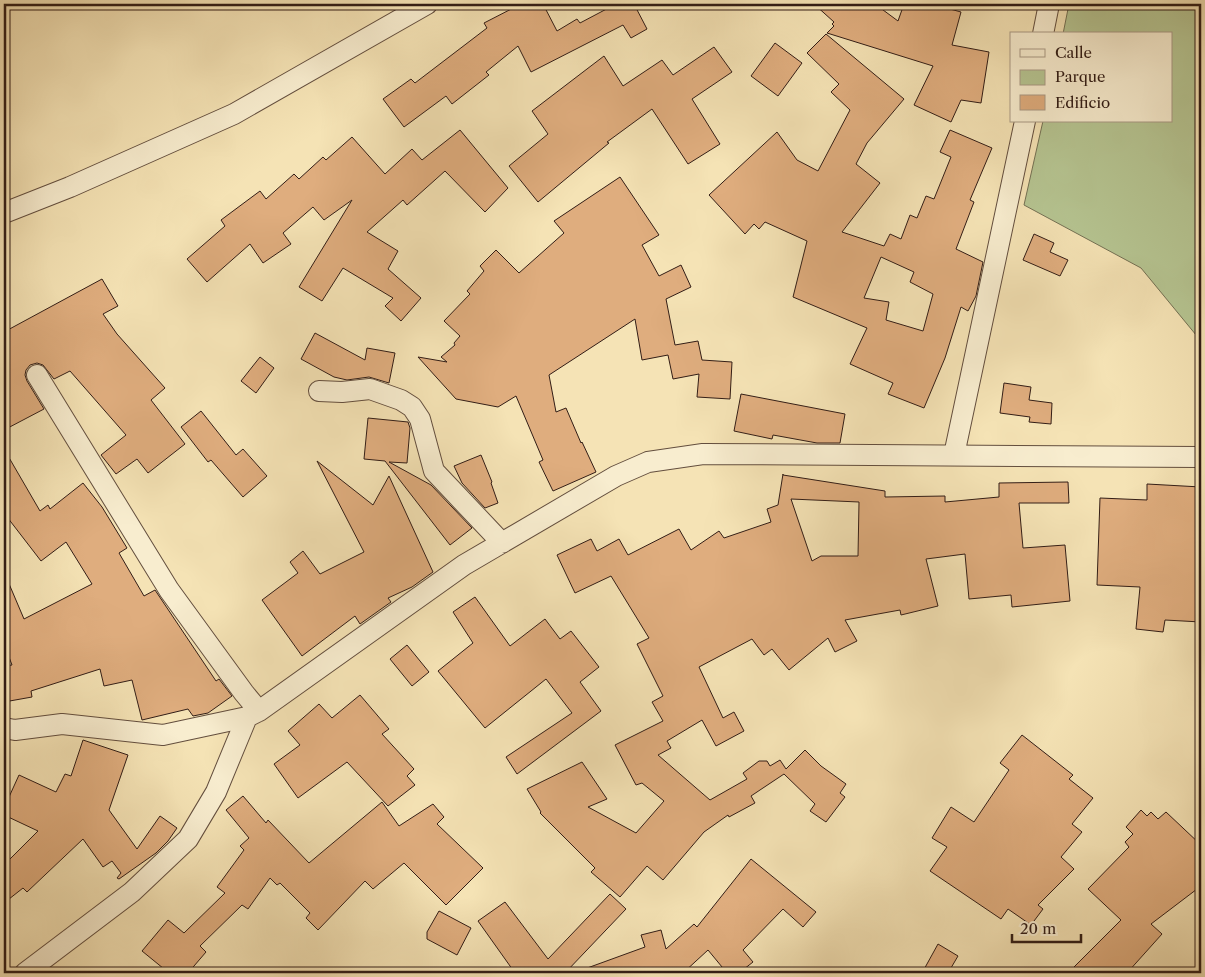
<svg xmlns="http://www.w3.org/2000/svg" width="1205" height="977" font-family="'Libre Caslon Text',serif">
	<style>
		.green { fill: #b6c592; stroke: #747154 }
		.building { fill: #dfad7e; stroke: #321d16; fill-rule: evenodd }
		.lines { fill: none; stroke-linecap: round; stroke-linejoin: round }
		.minor-casing { stroke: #634e3e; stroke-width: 22 }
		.minor { stroke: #f8edcf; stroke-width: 20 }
	</style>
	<rect width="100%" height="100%" fill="#f5e3b5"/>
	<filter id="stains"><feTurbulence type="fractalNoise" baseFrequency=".004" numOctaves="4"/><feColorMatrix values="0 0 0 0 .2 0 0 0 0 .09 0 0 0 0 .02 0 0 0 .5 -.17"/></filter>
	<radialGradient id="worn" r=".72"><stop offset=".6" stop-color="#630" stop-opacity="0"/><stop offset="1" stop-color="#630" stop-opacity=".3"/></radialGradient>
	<!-- green -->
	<path class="green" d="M1069 4H1201V341L1141 268 1024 205 1043 121H1171V34H1063Z"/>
	<!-- building -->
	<path class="building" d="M521 4H543L557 31 577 19 580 23 616 4H634L647 29 631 38 623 25 531 72 518 46 486 72 489 75 452 104 446 96 404 127 383 99 411 79 415 83 487 28 484 23Z
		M814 4H875L898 21 904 4H932L961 12 952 45 989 52 981 103 961 100 951 122 914 105 933 66 827 33 834 26 832 24 834 22Z
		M826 34 904 99 867 143 856 164 880 183 842 232 884 246 890 234 901 239 910 215 917 218 926 196 934 199 951 157 940 152 950 130 992 148 970 200 974 202 956 249 983 262 976 296 968 311 961 307 945 358 924 408 888 394 893 383 850 364 867 328 793 297 807 241 765 222 759 229 754 224 745 234 709 195 777 132 797 160 818 171 850 110 831 92 839 84 807 53ZM881 257 914 272 910 282 933 294 923 331 886 320 889 302 864 298Z
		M775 43 802 63 778 96 751 76Z
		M714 47 732 72 692 99 720 144 688 164 652 109 607 142 609 143 538 202 509 166 548 134 532 111 604 56 623 86 662 60 673 75Z
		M460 130 508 188 485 212 445 171 407 205 403 200 367 232 398 251 388 269 421 298 401 321 385 306 393 298 343 268 322 301 299 287 352 200 324 220 313 207 283 233 291 244 263 263 250 244 207 282 187 259 225 226 221 220 260 191 266 199 294 174 299 179 323 157 326 160 352 137 385 174 412 149 422 160Z
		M620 177 659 235 642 245 659 276 681 265 691 287 666 299 675 345 698 341 702 360 732 362 730 399 697 397 699 374 673 379 668 355 642 360 635 319 549 375 556 412 566 408 581 443 582 442 596 472 553 491 539 462 543 460 516 396 498 407 456 399 418 357 447 362 441 357 455 345 454 343 460 336 444 321 470 294 467 291 484 271 480 266 496 250 519 273 564 233 554 221Z
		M1034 234 1054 243 1050 252 1068 260 1060 276 1023 260Z
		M102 279 118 306 103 314 117 334 165 388 151 400 185 444 148 473 137 459 116 474 101 455 126 435 70 371 54 379 43 365 37 363 30 365 26 370 25 375 27 381 44 409 4 430V332Z
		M315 333 365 360 367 348 395 353 389 383 369 377 347 380 334 377 301 359Z
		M260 357 274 368 256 393 241 381Z
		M1004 383 1031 387 1029 400 1052 403 1051 424 1029 422 1030 417 1000 413Z
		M741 394 845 414 840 443H817L773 435 772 439 734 431Z
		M201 411 236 455 243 449 267 476 243 497 211 460 208 462 181 427Z
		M368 418 408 422 410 428 407 463 389 462 431 485 472 528 450 545 385 461 364 459Z
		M4 449 40 511 48 505 50 509 83 483 102 507 127 548 119 553 144 596 155 590 216 681 219 679 232 696 208 713 193 716 188 709 142 720 132 680 104 686 100 669 31 691 32 697 4 702V666L12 665 4 644V572L24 619 92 584 66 542 41 561 4 513Z
		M481 455 492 482 491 483 498 503 485 508 462 483 454 466Z
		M317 461 373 505 389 476 433 572 412 587 388 598 391 602 360 624 355 616 302 656 262 600 298 573 290 562 303 551 320 574 364 552Z
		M783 474V475L885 491V497L945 496V502L999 497V483L1068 482 1069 503H1019L1023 548 1065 545 1070 601 1012 607 1011 595 969 599 965 554 926 559 938 606 901 615 900 610 845 620 857 641 835 652 828 638 789 670 772 649 764 655 752 639 699 667 723 718 734 712 744 731 716 746 702 720 667 741 671 748 658 755 710 800 747 779 743 773 759 761H767L770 766 780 760 786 769 805 750 821 766 846 784 840 793 845 797 826 822 810 811 815 804 784 774 751 796 755 803 729 817 728 815 704 832 663 880 647 866 620 897 591 872 595 868 540 813 541 812 527 789 582 762 607 799 588 807 636 833 664 801 642 783 636 785 615 745 663 721 652 702 663 696 637 644 649 638 611 576 575 593 557 555 591 539 597 551 619 539 628 555 679 529 691 550 719 531 724 538 771 522 767 509 778 505ZM791 499 859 502 858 556H821L812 561Z
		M1147 484 1201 487V622L1165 620 1163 632 1136 629 1140 587 1097 585 1100 498 1147 500Z
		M475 597 510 646 545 619 560 639 571 631 599 667 580 682 601 711 517 774 506 757 572 713 546 679 485 728 438 671 473 643 453 612Z
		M407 645 429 672 412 686 390 659Z
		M360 695 389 729 382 734 414 769 407 776 415 785 388 806 347 762 298 798 274 764 300 745 288 731 319 704 332 718Z
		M1022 735 1073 775 1069 779 1093 798 1072 824 1082 832 1061 857 1074 869 1038 905 1043 909 1031 925 1008 909 1001 919 930 871 947 847 932 838 951 807 974 822 1009 770 1000 763Z
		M83 740 128 755 109 810 137 849 160 816 177 828 168 841 156 853 119 879 117 878 121 873 112 861 103 867 83 839 27 892 23 888 4 903V865L38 831 4 815V808L19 775 56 792 65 774 71 776Z
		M243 796 266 823 268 820 309 863 382 802 399 826 433 804 444 817 437 824 483 868 446 905 404 863 373 889 365 881 318 930 306 918 310 913 280 883 277 885 270 878 248 909 242 905 200 946 206 952 188 973H169L142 951 168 920 184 933 225 893 217 887 244 850 240 846 249 838 226 810Z
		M1141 810 1147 816 1151 812 1158 819 1166 812 1201 845V886L1151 924 1162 934 1127 973H1068L1121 920 1088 889 1129 847 1125 842 1133 834 1126 827Z
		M751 859 816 912 803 927 783 909 743 950 753 962 739 973H727L708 950 683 973H579V971L645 947 641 935 661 930 666 949 694 924 697 927Z
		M610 894 626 909 565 973H515L478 921 505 902 548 959Z
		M439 911 471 928 457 955 427 939V932Z
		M938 944 958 956 948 973H922Z"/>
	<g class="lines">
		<defs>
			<path id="minor" d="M1043 34 1049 4
				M4 213 70 187 234 114 427 4
				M37 375 169 590 244 693 259 711
				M319 391 342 392 370 389 401 400 412 407 420 419 434 471 502 543
				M954 455 1025 121
				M4 728 15 730 62 724 163 735 247 717 259 711 464 565 616 476 648 462 703 454 1201 457
				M25 973 132 892 188 839 216 792 247 717"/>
		</defs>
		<!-- minor casing -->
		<use href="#minor" class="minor-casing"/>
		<!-- minor -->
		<use href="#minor" class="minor"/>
	</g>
	<!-- margin -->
	<rect width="1205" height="977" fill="none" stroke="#f5e3b5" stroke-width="20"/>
	<rect x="5" y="5" width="1195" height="967" fill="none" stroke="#321d16" stroke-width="2.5"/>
	<rect x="10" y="10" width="1185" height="957" fill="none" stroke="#321d16"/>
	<!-- legend -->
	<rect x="1010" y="32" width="162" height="90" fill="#f8edcf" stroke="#a99a85"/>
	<rect x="1020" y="49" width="25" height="8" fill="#f8edcf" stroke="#a99a85"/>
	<text x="1055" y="58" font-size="15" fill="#321d16">Calle</text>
	<rect x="1020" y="70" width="25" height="15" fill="#b6c592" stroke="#a99a85"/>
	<text x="1055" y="82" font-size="15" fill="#321d16">Parque</text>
	<rect x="1020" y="95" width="25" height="15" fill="#dfad7e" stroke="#a99a85"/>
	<text x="1055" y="108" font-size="15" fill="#321d16">Edificio</text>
	<!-- scale -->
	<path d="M1012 934v8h69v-8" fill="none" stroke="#321d16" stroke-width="2.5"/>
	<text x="1020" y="934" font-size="15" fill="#321d16" stroke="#f8edcf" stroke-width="4" paint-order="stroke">20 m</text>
	<rect width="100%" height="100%" filter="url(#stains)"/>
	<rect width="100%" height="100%" fill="url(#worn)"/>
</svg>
